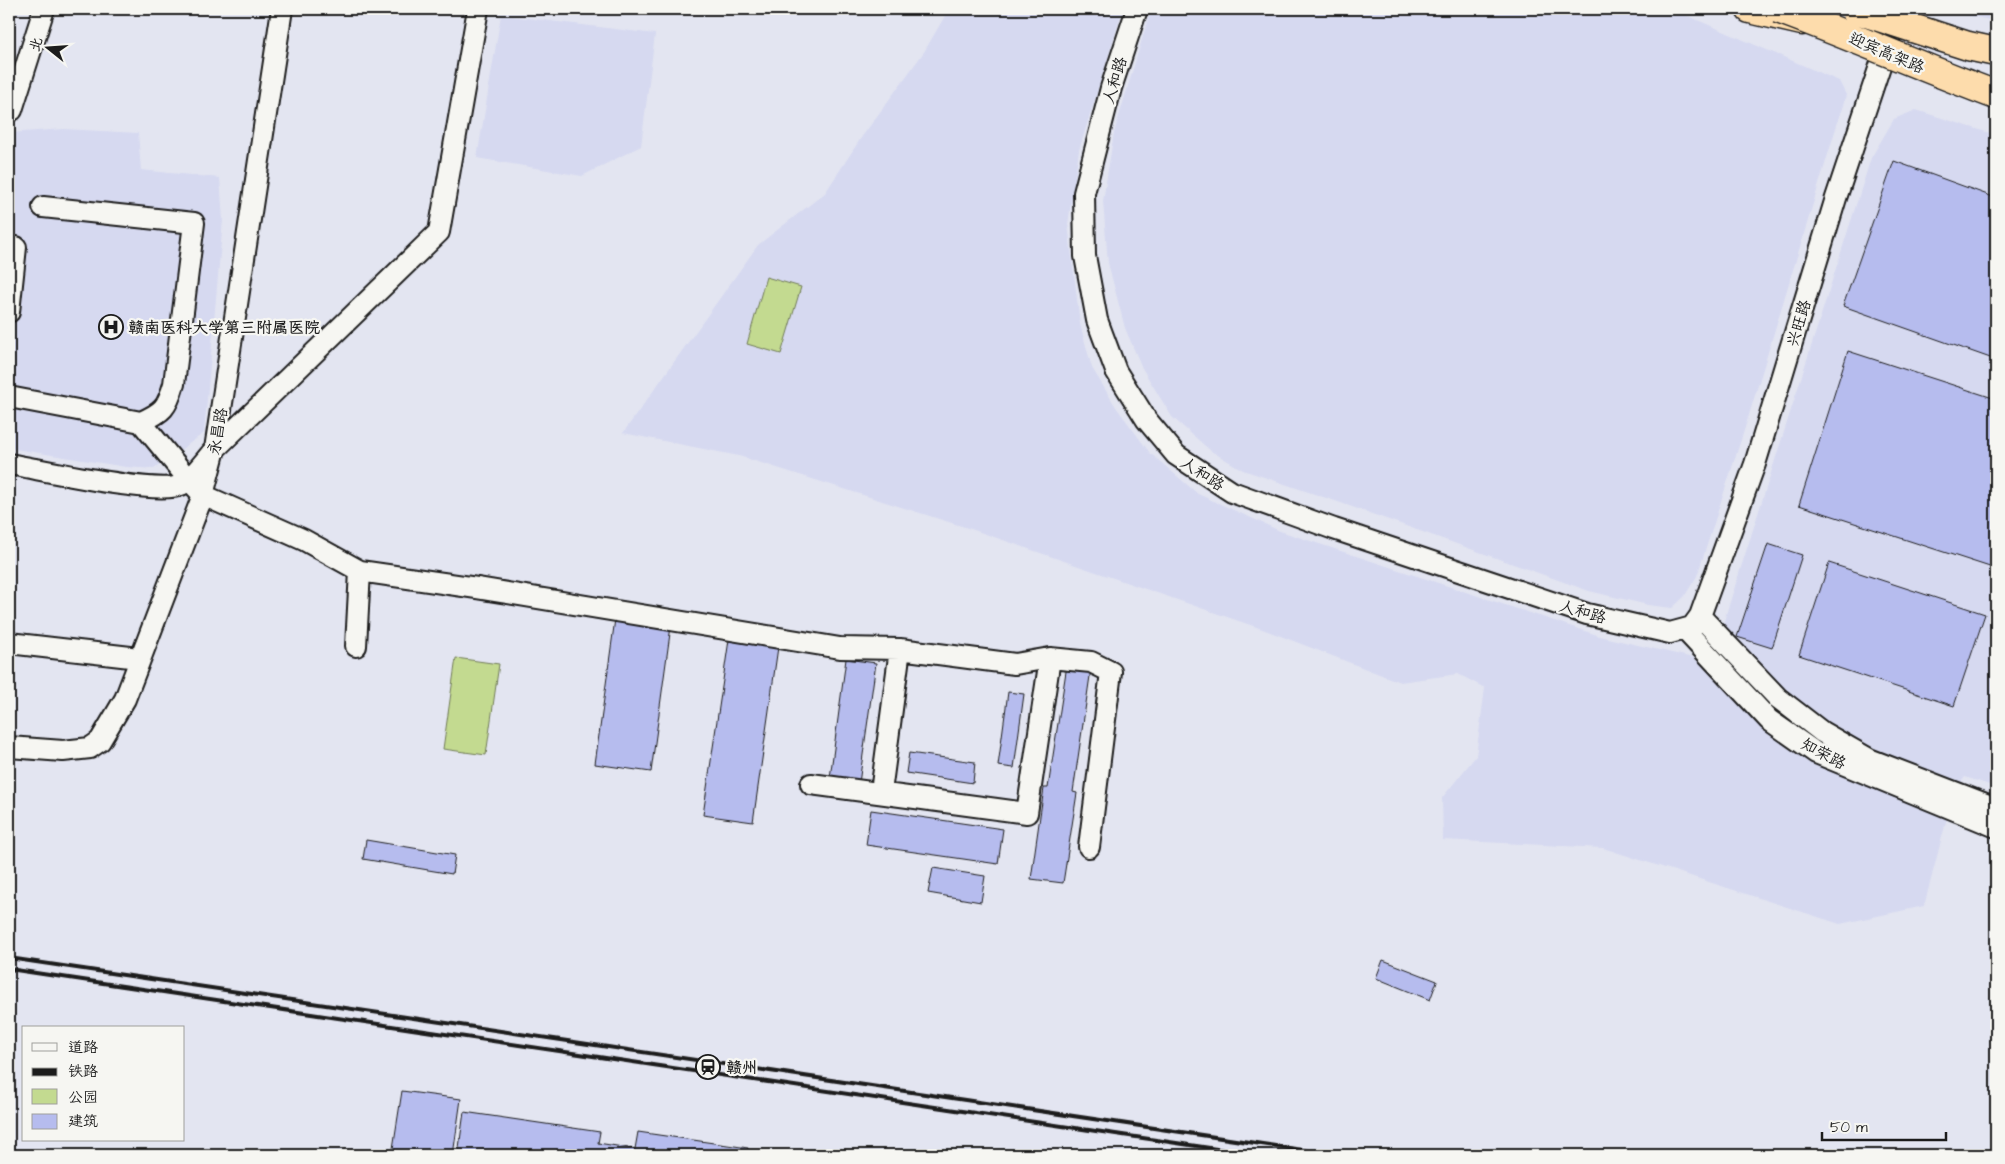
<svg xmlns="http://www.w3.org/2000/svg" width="2005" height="1164" font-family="'Architects Daughter','LXGW WenKai TC',sans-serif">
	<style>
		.built { fill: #d6d9f0 }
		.green { fill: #c3da90; stroke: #707b56 }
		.building { fill: #b6bcee; stroke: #1c1c1c }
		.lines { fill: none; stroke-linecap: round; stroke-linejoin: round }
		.minor-casing { stroke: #1c1c1c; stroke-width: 24 }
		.highway-casing { stroke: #1c1c1c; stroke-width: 31 }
		.minor { stroke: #f6f6f2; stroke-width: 20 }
		.highway { stroke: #fddcac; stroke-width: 28 }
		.rail { stroke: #1c1c1c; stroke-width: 4 }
		.highway-bridge-casing { stroke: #1c1c1c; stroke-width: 31; stroke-linecap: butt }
		.highway-bridge { stroke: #fddcac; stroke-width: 28 }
		.labels { text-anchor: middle; stroke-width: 4.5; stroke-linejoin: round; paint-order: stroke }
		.street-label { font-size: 16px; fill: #1c1c1c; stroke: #f6f6f2 }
		.poi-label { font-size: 16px; font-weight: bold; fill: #1c1c1c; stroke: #f6f6f2; text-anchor: start }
	</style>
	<rect width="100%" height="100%" fill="#e3e5f1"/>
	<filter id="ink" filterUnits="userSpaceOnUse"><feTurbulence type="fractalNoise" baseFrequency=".02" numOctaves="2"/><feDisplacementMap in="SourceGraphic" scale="10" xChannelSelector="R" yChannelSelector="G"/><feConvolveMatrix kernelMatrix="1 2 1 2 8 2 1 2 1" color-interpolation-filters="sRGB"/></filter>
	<g filter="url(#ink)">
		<!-- built -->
		<path class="built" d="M949 9H1123L1079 150 1068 224 1080 324 1092 368 1116 407 1150 453 1198 494 1280 531 1603 637 1698 659 1716 646 1871 158 1894 119 1916 110 1996 135V787L1965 777 1954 791 1924 906 1840 924 1603 848 1443 840 1442 798 1476 756 1485 688 1458 674 1400 682 1265 630 971 529 739 456 623 433 758 245 825 193 861 138 924 52Z
			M1151 9H1672L1839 81 1846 95 1749 415 1697 576 1684 597 1672 608 1648 605 1589 591 1341 503 1243 470 1211 451 1172 417 1142 368 1125 328 1108 263 1103 201 1114 133Z
			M1956 9H1996V21L1960 14Z
			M501 15 655 34 641 146 582 176 477 158Z
			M64 129 138 133 141 170 220 178 223 220 204 433 154 469 126 467 9 448V133Z"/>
		<!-- green -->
		<path class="green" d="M766 277 801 287 781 354 747 344Z
			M456 658 499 664 486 755 443 749Z"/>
		<!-- building -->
		<path class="building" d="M1894 161 1996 198V360L1843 306Z
			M1848 351 1996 399V569L1799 505Z
			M1768 544 1802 555 1772 648 1737 637Z
			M1829 563 1985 614 1954 706 1799 655Z
			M615 619 671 626 651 772 595 764Z
			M730 633 779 640 753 822 703 815Z
			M846 659 876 663 859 783 830 778Z
			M1067 665 1091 669 1073 792 1077 793 1063 883 1031 879 1044 788H1048Z
			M1008 692 1024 694 1014 768 998 766Z
			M909 753 975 762 973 783 906 773Z
			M871 810 1003 829 998 864 866 845Z
			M366 840 455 855 452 874 363 859Z
			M933 868 985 876 981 902 928 893Z
			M1383 960 1437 981 1430 1000 1376 978Z
			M402 1091 461 1099 453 1155H392Z
			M464 1112 600 1132 598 1143 635 1149 638 1132 748 1148 747 1155H458Z"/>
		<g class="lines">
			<defs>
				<path id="minor" d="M1137 9 1111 88 1084 193 1085 256 1097 320 1116 371 1146 419 1176 455 1232 492 1334 529 1587 614 1670 633 1692 627 1700 616 1755 464 1836 198 1899 9
					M9 109 12 110 44 9
					M9 312 16 247
					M9 397 141 422C163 412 167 408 174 384L194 223 43 207
					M141 422 188 479 203 495 304 540 360 571 356 646
					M9 464C40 469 157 496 181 485 191 480 207 458 215 449L439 232 478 9
					M360 571 477 588 840 648 900 649 1015 664 1050 658 1091 662 1111 672 1089 847
					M1700 616 1778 698 1822 732 1869 759 1996 808
					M1685 630 1769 720 1816 753 1996 827
					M9 643 139 658
					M9 747 63 751 90 748 100 741 125 699 203 495 215 449 282 9
					M811 784 1027 813 1050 658
					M881 792 900 649"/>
				<path id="highway" d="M1750 9 1802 21"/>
			</defs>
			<!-- minor casing -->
			<use href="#minor" class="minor-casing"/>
			<!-- highway casing -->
			<use href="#highway" class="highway-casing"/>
			<!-- minor -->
			<use href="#minor" class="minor"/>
			<!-- highway -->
			<use href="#highway" class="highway"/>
			<!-- rail -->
			<path class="rail" d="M9 958 1336 1155
				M9 969 1257 1155"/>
			<defs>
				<path id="highway-bridge" d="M1778 9C1852 36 1923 68 1996 95
					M1854 9 1968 46 1996 52"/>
			</defs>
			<!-- highway-bridge casing -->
			<use href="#highway-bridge" class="highway-bridge-casing"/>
			<!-- highway-bridge -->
			<use href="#highway-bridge" class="highway-bridge"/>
		</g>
	</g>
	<!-- icons -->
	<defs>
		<symbol id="hospital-ring" viewBox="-11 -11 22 22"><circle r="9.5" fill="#f6f6f2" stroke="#1c1c1c" stroke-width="1.5"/><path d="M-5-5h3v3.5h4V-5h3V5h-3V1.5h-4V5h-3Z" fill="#1c1c1c"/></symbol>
		<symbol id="station-ring" viewBox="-11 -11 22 22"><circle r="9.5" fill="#f6f6f2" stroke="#1c1c1c" stroke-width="1.5"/><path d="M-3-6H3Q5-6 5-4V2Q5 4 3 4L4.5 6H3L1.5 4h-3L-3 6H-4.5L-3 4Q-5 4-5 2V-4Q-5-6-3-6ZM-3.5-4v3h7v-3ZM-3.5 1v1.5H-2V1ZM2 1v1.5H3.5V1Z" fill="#1c1c1c"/></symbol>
	</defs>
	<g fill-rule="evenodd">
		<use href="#hospital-ring" x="97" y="313" width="28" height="28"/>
		<use href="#station-ring" x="694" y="1053" width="28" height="28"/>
	</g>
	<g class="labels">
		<!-- street labels -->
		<g class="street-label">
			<text transform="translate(1887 52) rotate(23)" y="6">迎宾高架路</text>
			<text transform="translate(1114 80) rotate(-73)" y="6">人和路</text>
			<text transform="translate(1798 323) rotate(-73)" y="6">兴旺路</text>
			<text transform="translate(217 431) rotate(-80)" y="6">永昌路</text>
			<text transform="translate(1203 473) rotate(33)" y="6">人和路</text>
			<text transform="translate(1583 611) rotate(16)" y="6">人和路</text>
			<text transform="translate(1824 753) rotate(28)" y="6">知荣路</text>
		</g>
		<!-- poi labels -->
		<g class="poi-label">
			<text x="128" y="333">赣南医科大学第三附属医院</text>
			<text x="726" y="1073">赣州</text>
		</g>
	</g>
	<!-- margin -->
	<rect width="2005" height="1164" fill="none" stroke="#f6f6f2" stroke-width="30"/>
	<rect x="15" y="15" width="1975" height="1134" fill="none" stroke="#1c1c1c" stroke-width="2" filter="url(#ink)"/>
	<!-- legend -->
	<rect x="22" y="1026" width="162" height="115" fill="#f6f6f2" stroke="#9f9f9c"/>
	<rect x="32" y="1043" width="25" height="8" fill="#f6f6f2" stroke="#9f9f9c"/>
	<text x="68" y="1052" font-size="15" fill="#1c1c1c">道路</text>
	<rect x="32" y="1068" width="25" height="8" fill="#1c1c1c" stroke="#9f9f9c"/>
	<text x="68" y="1076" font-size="15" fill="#1c1c1c">铁路</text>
	<rect x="32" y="1089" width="25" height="15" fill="#c3da90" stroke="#9f9f9c"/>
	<text x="68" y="1102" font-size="15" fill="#1c1c1c">公园</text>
	<rect x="32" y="1114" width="25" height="15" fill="#b6bcee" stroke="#9f9f9c"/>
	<text x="68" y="1126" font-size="15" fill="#1c1c1c">建筑</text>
	<!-- north arrow -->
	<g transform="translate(48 48) rotate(287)" stroke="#f6f6f2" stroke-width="4" paint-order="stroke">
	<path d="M0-4L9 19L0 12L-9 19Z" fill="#1c1c1c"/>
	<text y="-8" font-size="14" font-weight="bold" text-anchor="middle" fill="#1c1c1c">北</text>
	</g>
	<!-- scale -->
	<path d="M1822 1132v8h124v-8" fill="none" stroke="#1c1c1c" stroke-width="2.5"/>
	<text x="1830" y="1132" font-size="15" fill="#1c1c1c" stroke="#f6f6f2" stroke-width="4" paint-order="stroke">50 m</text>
</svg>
